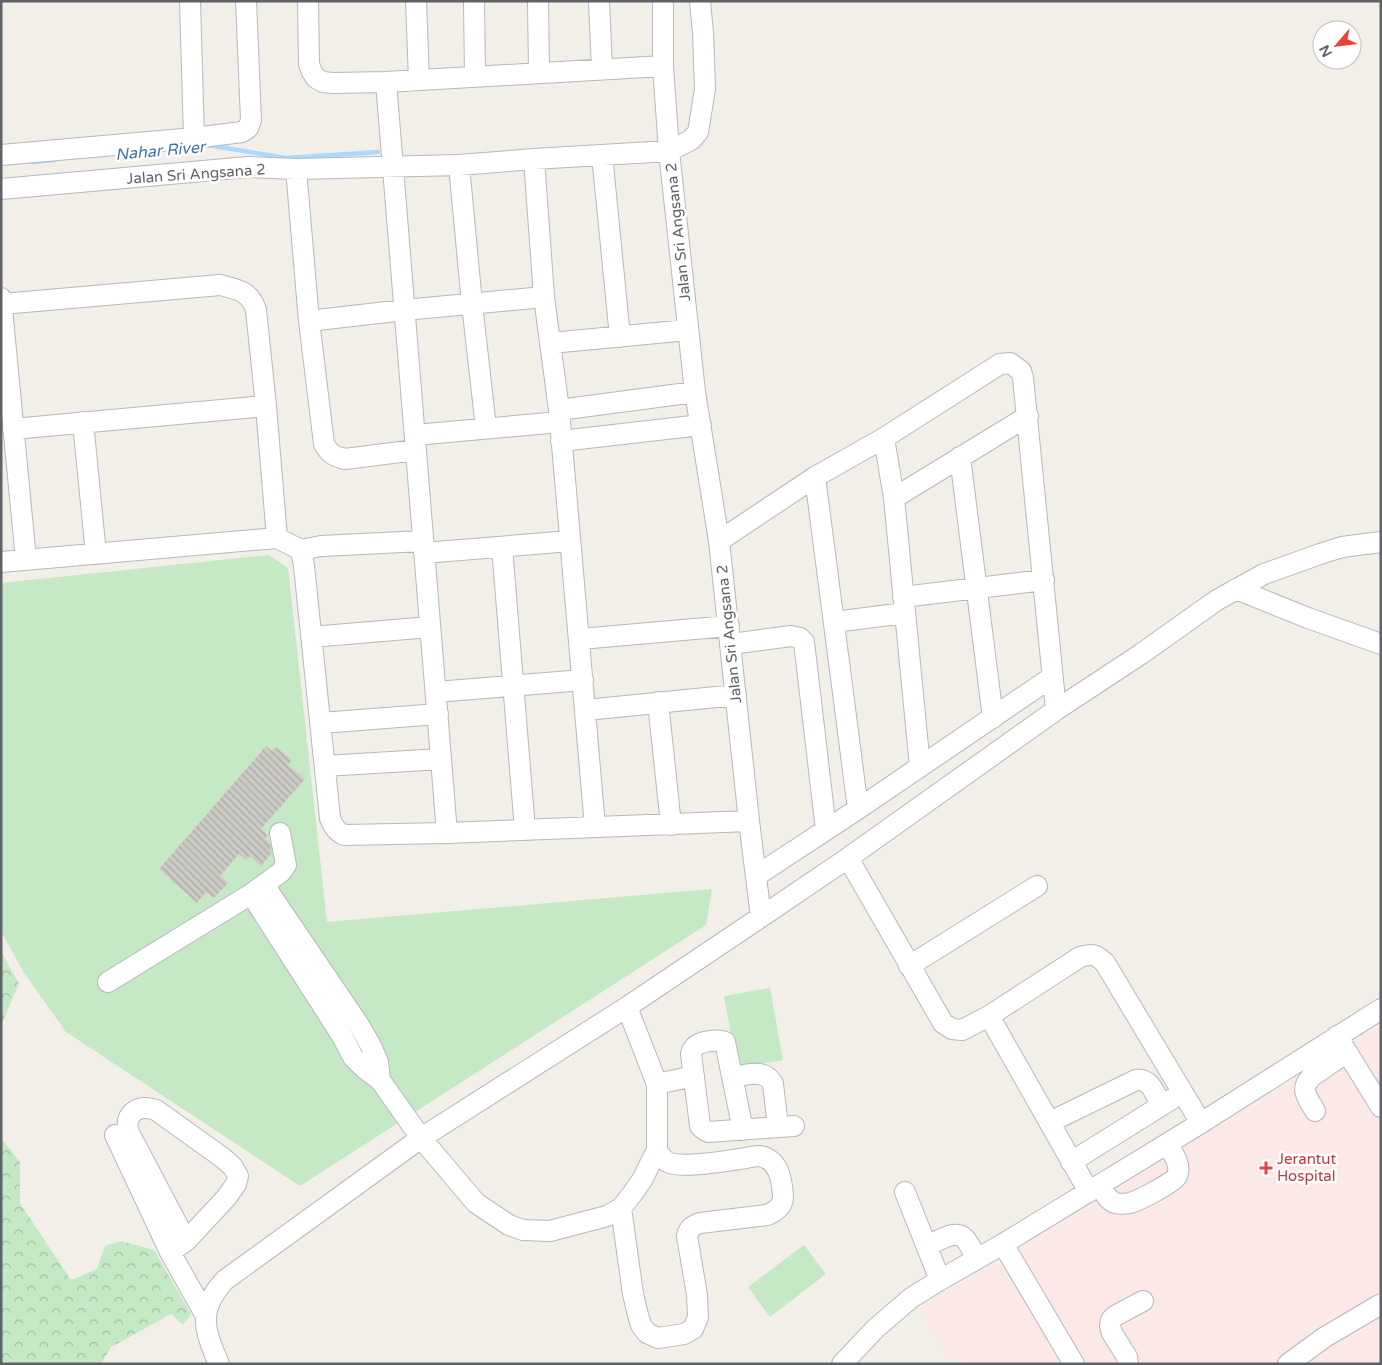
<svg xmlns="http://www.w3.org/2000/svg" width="1382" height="1365" font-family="'Varela Round',sans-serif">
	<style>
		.medical { fill: #fce8e6 }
		.forest { fill: url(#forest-crowns) }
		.pitch { fill: #c5e8c5 }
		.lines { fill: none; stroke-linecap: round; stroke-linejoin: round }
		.stream { stroke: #aadaff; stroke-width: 4.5 }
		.building { fill: url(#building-back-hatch); stroke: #d6d1c6 }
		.minor-casing { stroke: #b5b8bc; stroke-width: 22 }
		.minor { stroke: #fff; stroke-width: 20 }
		.health-dot { fill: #e0444e; stroke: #fff; stroke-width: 2 }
		.labels { text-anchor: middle; stroke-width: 5; stroke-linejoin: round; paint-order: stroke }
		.street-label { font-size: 15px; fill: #5f6368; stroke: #fff }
		.health-label { font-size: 15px; fill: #be3a42; stroke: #fff; text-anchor: start }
		.water-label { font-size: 16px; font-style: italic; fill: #4174aa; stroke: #fff }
	</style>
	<defs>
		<pattern id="forest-crowns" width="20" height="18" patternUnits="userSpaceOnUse" patternTransform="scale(1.25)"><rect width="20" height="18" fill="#c5e8c5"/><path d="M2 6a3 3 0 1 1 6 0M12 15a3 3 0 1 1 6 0" fill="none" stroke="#a3c0a4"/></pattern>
		<pattern id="building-back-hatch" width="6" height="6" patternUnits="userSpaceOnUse" patternTransform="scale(1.25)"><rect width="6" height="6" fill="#cccac5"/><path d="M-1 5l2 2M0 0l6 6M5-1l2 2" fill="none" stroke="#a9a8a4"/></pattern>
	</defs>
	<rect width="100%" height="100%" fill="#f1efe8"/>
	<!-- medical -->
	<path class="medical" d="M1381 1027V1364H981L947 1359 920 1309Z"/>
	<!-- forest -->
	<path class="forest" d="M1 951 19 984 1 1025Z
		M1 1138 20 1162V1203L71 1280 97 1269 105 1246 121 1241 154 1250 191 1314 183 1325 171 1314 111 1347 101 1364H1Z"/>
	<!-- pitch -->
	<path class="pitch" d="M269 555 288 568 327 922 712 889 706 925 300 1186 66 1032 24 973 1 931V583Z
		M770 988 783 1060 737 1068 724 996Z
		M804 1245 826 1274 770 1317 748 1287Z"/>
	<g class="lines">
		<!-- stream -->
		<path class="stream" d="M208 145 286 158 378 152
			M32 162 54 160"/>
	</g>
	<!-- building -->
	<path class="building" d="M266 746 272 751 276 747 292 760 288 765 305 779 261 829 268 835 265 839 270 843 272 853 261 866 250 856 246 860 239 854 220 876 228 883 214 898 206 892 197 903 159 869Z"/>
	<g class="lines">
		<defs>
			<path id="minor" d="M190 1 194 138
				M308 1 309 64 312 72 316 78 323 82 333 83 386 82 663 66
				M416 1 419 80
				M474 1 475 77
				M538 1 539 73
				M599 1 602 69
				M663 1V66L669 151 695 392 719 541 749 821 761 917
				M386 82 447 833
				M1 155 194 138 242 132 248 128 251 120 246 1
				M602 155 620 337
				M534 159 544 297 559 410 595 827
				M459 165 472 304 486 428
				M296 169 309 321 324 444C330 454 333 456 345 459L416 450
				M1 189 248 167 296 169 459 165 534 159 669 151 691 140 698 132 705 89 703 33 700 1
				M1 298 26 560
				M2 304 220 285C237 289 250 291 256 310L266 406 277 538
				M309 321 404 310 544 297
				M551 343 688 330
				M559 410 695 392
				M83 422 96 554
				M13 429 266 406
				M415 435 560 422
				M884 438 894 498 920 767
				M561 441 701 425
				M960 457 993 718
				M815 477 858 809
				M894 498 1028 416
				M719 541 815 477 884 438 1000 364 1010 363 1021 371 1023 378 1056 710
				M502 547 525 830
				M301 550 321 546 423 541
				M424 553 570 541
				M1 562 277 538 301 550 304 566 330 818C333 826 336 831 344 835L447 833 749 821
				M1236 589 1308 618 1381 644
				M903 597 1044 580
				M834 622 905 613
				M311 637 430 627
				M580 639 729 626
				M731 644 791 636 800 638 804 642 826 830
				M436 692 583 680
				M658 702 671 825
				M586 710 736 695
				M321 723 438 714
				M325 766 441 759
				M848 858 943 1023 952 1029 962 1030 989 1016 1080 957C1093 953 1095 954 1105 963L1201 1123
				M756 876 858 809 1052 677
				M264 885 359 1025 371 1046 378 1062 380 1080
				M251 894 342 1036 353 1057 365 1069 380 1080 421 1138 476 1203 509 1225 523 1230 550 1231 607 1216 621 1208 633 1193 642 1180 657 1150
				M909 966 1037 886
				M108 982 251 894 281 872 286 865 280 833
				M989 1016 1089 1192
				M1337 1036 1381 1107
				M733 1077C747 1075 765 1068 773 1084L778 1127
				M657 1084 694 1076
				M1315 1111C1308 1098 1299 1090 1311 1077L1347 1052
				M1050 1122 1136 1080C1151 1078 1155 1094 1161 1105
				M743 1130 725 1042C719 1039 705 1041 699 1044 694 1046 692 1050 691 1054L700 1126 703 1129 708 1132 794 1126
				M115 1135 170 1252 206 1316
				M1071 1162 1172 1099
				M1100 1185C1104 1192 1107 1200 1115 1203 1119 1204 1125 1204 1130 1203 1138 1201 1173 1183 1177 1176 1182 1165 1173 1153 1167 1144
				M905 1192 940 1280
				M621 1208 633 1294 638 1315 641 1325 647 1333 658 1338 684 1334 693 1329 698 1317 697 1295 687 1236C689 1228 692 1226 700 1223L767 1215C776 1211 783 1207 783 1196 782 1180 779 1159 759 1156 754 1156 746 1158 740 1159 724 1161 684 1168 670 1163 664 1161 660 1156 657 1150V1084L627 1007
				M1003 1244 1074 1364
				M927 1246C936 1242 955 1229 964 1238 970 1243 973 1253 976 1259
				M170 1252 186 1241 226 1198 236 1184 238 1176 233 1167 223 1158 156 1110C139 1104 125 1112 128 1131L186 1241
				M219 1364C204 1329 197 1310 225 1280L421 1138 627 1007 761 917 848 858 1056 710 1141 654 1217 600 1264 574 1320 554 1342 547 1381 542
				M842 1364 875 1329 911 1298 940 1280 1003 1244 1201 1123 1381 1009
				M1128 1364 1127 1357 1112 1333 1110 1326 1111 1320 1115 1316 1143 1301
				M1288 1364 1325 1337 1381 1304"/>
		</defs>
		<!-- minor casing -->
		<use href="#minor" class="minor-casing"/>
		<!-- minor -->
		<use href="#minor" class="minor"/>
	</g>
	<!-- markers -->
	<path class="health-dot" d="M1263.5 1160.5h5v5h5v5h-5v5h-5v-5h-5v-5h5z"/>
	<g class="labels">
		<!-- street labels -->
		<g class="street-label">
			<text transform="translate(196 174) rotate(-4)" y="5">Jalan Sri Angsana 2</text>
			<text transform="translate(678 232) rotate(-96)" y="5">Jalan Sri Angsana 2</text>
			<text transform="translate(729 634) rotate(-96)" y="5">Jalan Sri Angsana 2</text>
		</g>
		<!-- health labels -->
		<g class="health-label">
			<text x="1277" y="1164">Jerantut<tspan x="1277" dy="17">Hospital</tspan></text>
		</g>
		<!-- water labels -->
		<g class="water-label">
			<text transform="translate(160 150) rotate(-5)" y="6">Nahar River</text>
		</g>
	</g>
	<!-- border -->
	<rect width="1382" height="1365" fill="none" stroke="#5f6368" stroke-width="5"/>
	<!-- north arrow -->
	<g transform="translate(1337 45) rotate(242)"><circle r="24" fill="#ffffff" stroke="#bfc1c3"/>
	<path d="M0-4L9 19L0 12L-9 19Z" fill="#ea4335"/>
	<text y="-8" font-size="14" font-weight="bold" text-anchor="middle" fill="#5f6368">N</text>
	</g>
</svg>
